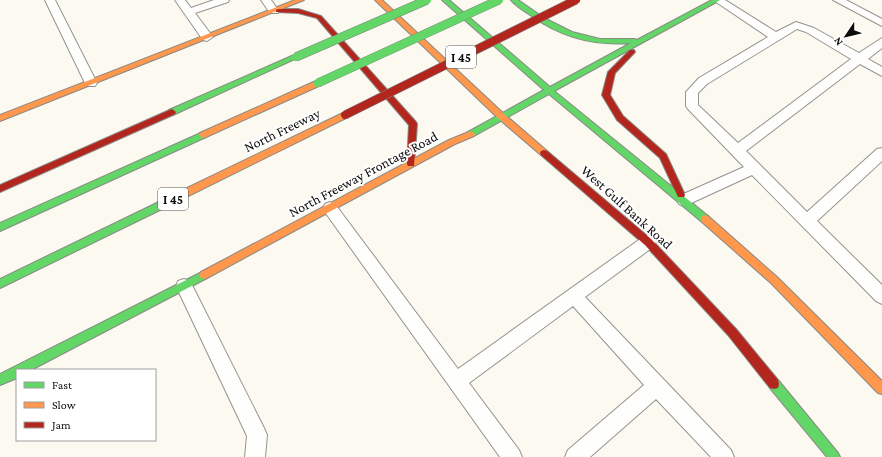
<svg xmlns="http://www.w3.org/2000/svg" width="882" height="457" font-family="'Crimson Pro',serif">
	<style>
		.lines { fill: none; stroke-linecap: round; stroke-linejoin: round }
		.lane-casing { stroke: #94938f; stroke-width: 2 }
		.fast-casing { stroke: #8a8985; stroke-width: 2 }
		.slow-casing { stroke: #8a8985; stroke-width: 2 }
		.jam-casing { stroke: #8a8985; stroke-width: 2 }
		.lane { fill: #fefefd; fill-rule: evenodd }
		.fast { fill: #63d668; fill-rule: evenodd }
		.slow { fill: #ff974d; fill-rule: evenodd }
		.jam { fill: #b3261e; fill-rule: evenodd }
		.fast-bridge-casing { stroke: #81807c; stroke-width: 9; stroke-linecap: butt }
		.jam-bridge-casing { stroke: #81807c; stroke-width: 9; stroke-linecap: butt }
		.fast-bridge { stroke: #63d668; stroke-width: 8 }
		.jam-bridge { stroke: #b3261e; stroke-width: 8 }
		.labels { text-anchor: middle; stroke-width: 4; stroke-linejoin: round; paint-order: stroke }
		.shield { fill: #fff; stroke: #555; stroke-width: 1 }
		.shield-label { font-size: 13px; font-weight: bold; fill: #0c0c0c }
		.street-label { font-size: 14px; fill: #0c0c0c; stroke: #fff }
	</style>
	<rect width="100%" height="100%" fill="#fbf9f0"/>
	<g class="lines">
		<defs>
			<path id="lane" d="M45 0H55L97 83 95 86H87L85 83Z
				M175 0H185L191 8 214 0H229L228 2 195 13 213 37 207 41 203 40Z
				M261 0H271L279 11 278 13H270Z
				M713 0H725L776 32 796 22 814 28 859 53 882 38V48L868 59 882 67V76L860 64 746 151 807 212 877 149 882 148V161L817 221 882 285V304L876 301 752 175 689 204 684 206 679 204 677 200 679 196 744 167 688 109 686 106V92L699 78 768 37ZM797 29 806 32 851 59 738 143 698 105V93L707 84Z
				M833 0H846L882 19V26Z
				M330 202 335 204 458 369 643 237 648 235 653 237 656 242 653 247 585 297 731 450 734 457H711L656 399 590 457H565L568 450 644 385 573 306 469 383 519 450 522 457H500L325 212 323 208 325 204Z
				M184 279 190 281 264 428 267 435 265 457H245L247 436 176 286 178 281Z"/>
			<path id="fast" d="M442 0H449L550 87 631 43C595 46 563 38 533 17 526 12 517 7 511 0H518L544 18 572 32 600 39H634L637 40 712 0H720L554 91 708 216 709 219 708 222H702L549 94 474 136H468L467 134 468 132 544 90Z
				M294 55H298L299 57 175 114 172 115 168 112 169 110Z
				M203 132 207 135 206 137 0 231V223Z
				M161 201 164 202 165 205 164 208 0 288V279Z
				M204 271 207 272 209 275 207 278 31 370H17V378L0 385V374Z
				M774 379 778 380 838 453 840 457H827L770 388 769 384 770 380Z"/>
			<path id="slow" d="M295 0H304L0 121V115Z
				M375 0H382L504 114 547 151 548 153 547 155H541L498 118Z
				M318 80 322 83 321 85 206 137 203 138 199 135 200 133Z
				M345 112 349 115 348 117 164 208H158L157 205 158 202Z
				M471 131 475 134 474 136 455 144 207 278 204 279 201 278 199 275 201 272 449 140Z
				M705 215 708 216 777 277 882 381V394L878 393 771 283 702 222 701 219 702 216Z"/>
			<path id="jam" d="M278 9H298L321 16 416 122 417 124 414 166H408L407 164 409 125 317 18 298 13 276 12V10Z
				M630 50H634L635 52 615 73 610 95 623 116 666 154 685 195 684 197H678L660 158 617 120 602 95 608 72Z
				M172 109 176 112 175 114 0 192V185Z
				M544 150 547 151 651 239 736 329 778 380 779 384 778 388 774 389 770 388 728 335 645 245 541 155 540 153 541 151Z"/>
		</defs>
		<!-- lane casing -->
		<use href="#lane" class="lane-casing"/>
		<!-- fast casing -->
		<use href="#fast" class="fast-casing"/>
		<!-- slow casing -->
		<use href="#slow" class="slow-casing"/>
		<!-- jam casing -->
		<use href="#jam" class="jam-casing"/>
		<!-- lane -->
		<use href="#lane" class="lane"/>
		<!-- fast -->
		<use href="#fast" class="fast"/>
		<!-- slow -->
		<use href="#slow" class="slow"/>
		<!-- jam -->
		<use href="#jam" class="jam"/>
		<defs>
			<path id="fast-bridge" d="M296 57 427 0
				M318 83 499 0"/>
			<path id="jam-bridge" d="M345 115 576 0"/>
		</defs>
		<!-- fast-bridge casing -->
		<use href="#fast-bridge" class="fast-bridge-casing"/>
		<!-- jam-bridge casing -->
		<use href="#jam-bridge" class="jam-bridge-casing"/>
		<!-- fast-bridge -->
		<use href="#fast-bridge" class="fast-bridge"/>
		<!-- jam-bridge -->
		<use href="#jam-bridge" class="jam-bridge"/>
	</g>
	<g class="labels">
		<!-- shield labels -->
		<g class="shield">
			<rect x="446" y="46" width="30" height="22" rx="3"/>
			<rect x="158" y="188" width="30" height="22" rx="3"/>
		</g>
		<g class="shield-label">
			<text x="461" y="62">I 45</text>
			<text x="173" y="204">I 45</text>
		</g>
		<!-- street labels -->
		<g class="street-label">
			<text transform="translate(282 130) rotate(-26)" y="5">North Freeway</text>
			<text transform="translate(363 174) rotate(-28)" y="5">North Freeway Frontage Road</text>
			<text transform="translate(627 207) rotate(42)" y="5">West Gulf Bank Road</text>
		</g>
	</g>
	<!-- legend -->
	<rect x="16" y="369" width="140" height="72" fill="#ffffff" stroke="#9e9e9e"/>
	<rect x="24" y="382" width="20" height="6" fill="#63d668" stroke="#9e9e9e"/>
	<text x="52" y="389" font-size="12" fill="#0c0c0c">Fast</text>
	<rect x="24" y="402" width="20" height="6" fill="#ff974d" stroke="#9e9e9e"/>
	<text x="52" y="409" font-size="12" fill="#0c0c0c">Slow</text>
	<rect x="24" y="422" width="20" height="6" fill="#b3261e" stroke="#9e9e9e"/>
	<text x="52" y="429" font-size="12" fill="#0c0c0c">Jam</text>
	<!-- north arrow -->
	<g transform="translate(846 36) rotate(235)" stroke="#ffffff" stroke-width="3" paint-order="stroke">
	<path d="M0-3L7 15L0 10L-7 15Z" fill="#0c0c0c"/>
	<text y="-6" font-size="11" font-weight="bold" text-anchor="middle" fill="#0c0c0c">N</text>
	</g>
</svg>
